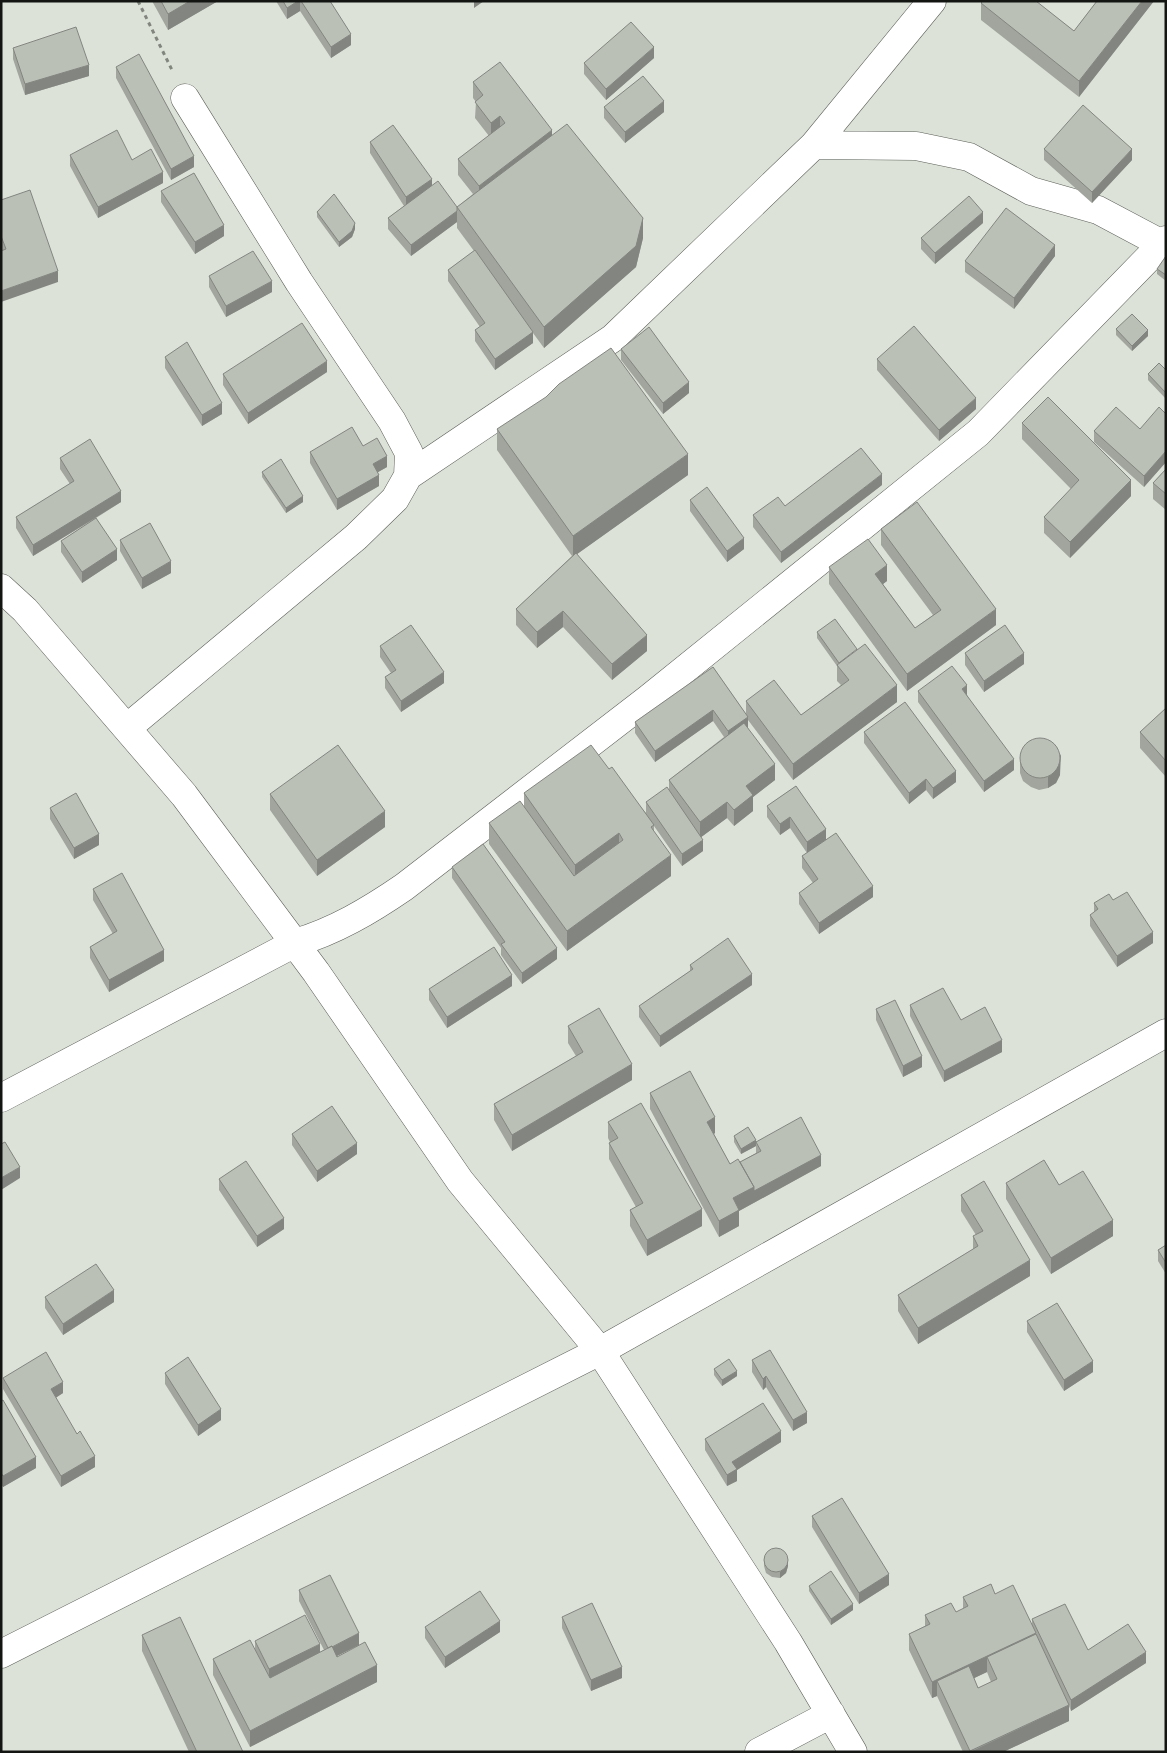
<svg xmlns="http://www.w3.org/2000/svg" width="1167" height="1753" font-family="Poppins,sans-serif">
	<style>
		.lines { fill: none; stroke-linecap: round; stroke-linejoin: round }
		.street-casing { stroke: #5b6058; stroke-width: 29 }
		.path { stroke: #81857e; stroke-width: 3; stroke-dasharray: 4 4; stroke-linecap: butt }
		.street { stroke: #fff; stroke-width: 28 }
		.wall { fill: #a1a59d; fill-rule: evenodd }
		.shaded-wall { fill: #838680 }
		.building { fill: #bbc0b7; stroke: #838680 }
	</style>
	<rect width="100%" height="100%" fill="#dde2d9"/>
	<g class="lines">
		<defs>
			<path id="street" d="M814 145 916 146 969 157 1031 191 1098 210 1162 244
				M408 476 613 338 814 145 932 1
				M1 588 25 610 184 795 316 972 460 1181 600 1351 788 1642 853 1752
				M127 728 356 537 395 499 408 476 409 453 392 421 299 282 185 98
				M1 1098 295 943C335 931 369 911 404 887L648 699 978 433 1166 240
				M1 1654 600 1351 1166 1033
				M759 1752 831 1714"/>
		</defs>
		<!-- street casing -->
		<use href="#street" class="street-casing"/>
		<!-- path -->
		<path class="path" d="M138 1 172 70"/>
		<!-- street -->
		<use href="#street" class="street"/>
	</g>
	<!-- wall -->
	<path class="wall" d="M152 1H218L168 30Z
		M276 1H330L351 45 331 58 300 11 287 19Z
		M1038 1V3L1074 31 1097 1H1154L1079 97 981 20V3Z
		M13 48 89 76 25 95 13 59Z
		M654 58 606 100 584 74V63Z
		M116 67 194 167 171 180 116 78Z
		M473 82 552 135 643 238 636 267 544 348 533 333V343L495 370 475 341V330L480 327 448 281V270L474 251 457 228V222L411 256 388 229V218L404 206 370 153V142L432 186 457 207 473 194 458 175V159L489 136 475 118 476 102 473 98Z
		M604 107 664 112 625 143 604 118Z
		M1044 149 1132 160 1092 203 1044 160Z
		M70 155 132 160 163 183 98 218 70 166Z
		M161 191 224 236 195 254 161 202Z
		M1 200 58 282 2 250 1 248Z
		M317 212 355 229 352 237 339 247 317 217Z
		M983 223 935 264 921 249V238Z
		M1055 256 1014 309 965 272V261Z
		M1166 256V281L1157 274V269Z
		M209 276 272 292 226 317 209 287Z
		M1116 329 1148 336 1132 351 1116 335Z
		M621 349 689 393 663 414 621 360Z
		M165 357 222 414 202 426 165 368Z
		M877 359 976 409 939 441 877 370Z
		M1166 370V399L1148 380V374Z
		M327 372 248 424 223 385V374Z
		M1166 414V462L1144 487 1094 442V431L1140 429Z
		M1022 423 1131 496 1070 558 1044 533V517L1071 489 1022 439Z
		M497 429 688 475 577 554 647 651 612 680 563 627 537 648 516 625V609L572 556 497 450Z
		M363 446 387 467 378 472 379 486 337 510 310 463V452Z
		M60 458 121 502 96 518 117 560 82 583 61 552V541L91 521 33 556 16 528V517L70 484 60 469Z
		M1166 469V510L1153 499V483Z
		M262 472 303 502 286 513 262 477Z
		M882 485 781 563 753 527V515L785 506Z
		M690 500 744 549 727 562 690 511Z
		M881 529 996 625 907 691 829 584V567L887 581 883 584 915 628 933 615 881 545Z
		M120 540 171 573 142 589 120 551Z
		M817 632 897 702 793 780 748 720V728L775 780 753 797V811L734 826 727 818 701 837 703 851 682 866 654 826V832L671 876 567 951 489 844V823L524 807V793L609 769 646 813V802L669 789V780L724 737 713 721 655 762 635 733V722L713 667 746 714V701L801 715 841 685 837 681V666L817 638Z
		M380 646 444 683 401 712 385 688V677L391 673 380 657Z
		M965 653 1024 664 984 692 965 665Z
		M918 691 967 695 1014 770 984 792 918 702Z
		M1166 708V777L1140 748V732Z
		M864 732 956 782 933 799 926 790 909 804 864 743Z
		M1020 762 1060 775 1056 783 1048 788 1039 790 1031 787 1023 781 1020 773Z
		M796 786 826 840 809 852 873 897 819 934 799 904V893L813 883 802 868V856L807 853 790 828 780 835 767 817V806Z
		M270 794 385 827 317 876 270 810Z
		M50 808 99 845 74 859 50 819Z
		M452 867 557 959 522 984 501 955V948L452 878Z
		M93 889 164 961 109 992 90 958V947L113 934 93 900Z
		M1113 900 1153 943 1117 967 1090 926V915L1094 912V903Z
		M690 965 752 985 660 1047 639 1017V1006L690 971Z
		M512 986 447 1028 429 1000V989Z
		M910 1005 961 1020 1002 1052 944 1082 910 1016Z
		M876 1009 922 1067 903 1077 876 1020Z
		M568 1026 632 1080 512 1151 494 1120V1104L576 1056 568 1043Z
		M650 1093 715 1133 714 1134 730 1164 740 1162 756 1153V1146L741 1154 734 1142V1136L756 1141 821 1166 739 1211V1226L719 1237 650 1109Z
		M608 1122 702 1226 647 1256 630 1226V1210L636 1207 609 1159V1143L610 1142 608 1138Z
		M292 1134 357 1154 317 1182 292 1145Z
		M219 1179 284 1229 257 1247 219 1190Z
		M1006 1183 1059 1185 1113 1236 1051 1274 1006 1199Z
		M961 1195 1030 1276 918 1344 898 1311V1295L973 1249V1236L976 1235 961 1211Z
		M1166 1245V1274L1158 1261V1250Z
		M45 1297 114 1302 63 1335 45 1308Z
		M1027 1321 1093 1372 1064 1391 1027 1332Z
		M752 1360 807 1423 793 1431 766 1387 763 1390 752 1372Z
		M714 1369 737 1376 722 1386 714 1375Z
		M165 1373 221 1420 198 1436 165 1384Z
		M3 1378 63 1393 55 1398 95 1467 61 1487 3 1389Z
		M1 1401 36 1468 3 1487 1 1484Z
		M705 1439 781 1442 737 1470V1481L727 1486 705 1450Z
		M812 1516 889 1585 859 1604 812 1527Z
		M764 1560 788 1566 786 1573 780 1578 772 1577 766 1573 764 1566Z
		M809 1586 853 1610 831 1625 809 1591Z
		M299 1590 359 1645 337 1656 377 1682 250 1747 213 1675V1659L255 1649V1641L320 1652 324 1650 299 1601Z
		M995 1594 1032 1625V1619L1088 1650 1146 1663 1071 1711 1069 1706V1721L1003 1752H963L937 1696 932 1698 909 1650V1634L925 1626V1615L956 1612 963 1609V1597ZM987 1672 991 1682 978 1688 974 1678Z
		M562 1617 622 1678 591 1691 562 1628Z
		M425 1627 500 1632 445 1668 425 1638Z
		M142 1635 243 1752H189L142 1651Z"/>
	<!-- shaded-wall -->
	<path class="shaded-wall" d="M190 1H218L168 30V14Z
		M298 1H300V11L287 19V8Z
		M475 1H484L474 8V2Z
		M1142 1H1154L1079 97V81Z
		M351 34V45L331 58V47Z
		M654 47V58L606 100V89Z
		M89 65V76L25 95V84Z
		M664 101V112L625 143V132Z
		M500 116V133L491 139V123Z
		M552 130V146L479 202V186Z
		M1132 149V160L1092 203V192Z
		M194 156V167L171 180V169Z
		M163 172V183L98 218V207Z
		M432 179V190L406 208V197Z
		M457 211V222L411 256V245Z
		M983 212V223L935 264V253Z
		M643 218V238L636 267 544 348V327Z
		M355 223V229L352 237 339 247V242Z
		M224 225V236L195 254V242Z
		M1055 245V256L1014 309V298Z
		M58 271V282L1 302V291Z
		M272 281V292L226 317V306Z
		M1148 330V336L1132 351V346Z
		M533 332V343L495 370V359Z
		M327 361V372L248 424V413Z
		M689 382V393L663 414V403Z
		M976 398V409L939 441V430Z
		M222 403V414L202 426V415Z
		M1166 451V462L1144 487V476Z
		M688 454V475L573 557V536Z
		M387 456V467L373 475V464Z
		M882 474V485L781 563V552Z
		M379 475V486L337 510V499Z
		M1131 480V496L1070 558V542Z
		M121 491V502L33 556V545Z
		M303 496V502L286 513V508Z
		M744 538V549L727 562V551Z
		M117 549V560L82 583V572Z
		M171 561V573L142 589V578Z
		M887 565V581L875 590V574Z
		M996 609V625L907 691V674Z
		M563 611V627L537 648V632Z
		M647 635V651L612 680V664Z
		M1024 653V664L984 692V681Z
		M444 672V683L401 712V701Z
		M897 685V702L793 780V764Z
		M967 685V696L962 689Z
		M713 710V721L655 762V751Z
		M748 717V728L728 742V731Z
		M1061 754 1060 775 1056 783 1048 788V777Z
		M1014 759V770L984 792V781Z
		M775 764V780L753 797V811L734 826V810L746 786Z
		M956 771V782L933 799V788Z
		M926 779V790L909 804V793Z
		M727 802V818L700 838V822Z
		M385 811V827L317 876V860Z
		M790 817V828L780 835V824Z
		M826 829V840L807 853V842Z
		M619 833V854L575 886V865Z
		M99 834V845L74 859V848Z
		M703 840V851L682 866V854Z
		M671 855V876L567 951V931Z
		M873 886V897L819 934V923Z
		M1153 932V943L1117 967V956Z
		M557 948V959L522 984V973Z
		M164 950V961L109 992V980Z
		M752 974V985L660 1047V1036Z
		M512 975V986L447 1028V1017Z
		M1002 1040V1052L944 1082V1071Z
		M922 1056V1067L903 1077V1066Z
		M632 1064V1080L512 1151V1135Z
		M715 1117V1133L707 1138V1122Z
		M756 1140V1146L741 1154V1149Z
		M357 1143V1154L317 1182V1171Z
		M821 1155V1166L739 1211V1226L719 1237V1221L733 1198 754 1187Z
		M20 1167V1178L1 1190V1178Z
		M702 1209V1226L647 1256V1240Z
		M284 1218V1229L257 1247V1236Z
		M1113 1220V1236L1051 1274V1258Z
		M1030 1260V1276L918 1344V1328Z
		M114 1290V1302L63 1335V1324Z
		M1093 1361V1372L1064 1391V1380Z
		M737 1371V1376L722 1386V1380Z
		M766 1376V1387L763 1390V1379Z
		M63 1382V1393L51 1401V1389Z
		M221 1409V1420L198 1436V1425Z
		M807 1412V1423L793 1431V1420Z
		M781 1431V1442L737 1470V1481L727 1486V1475L732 1462Z
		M95 1456V1467L61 1487V1476Z
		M36 1457V1468L3 1487V1476Z
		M788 1561V1566L786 1573 780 1578V1572Z
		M889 1574V1585L859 1604V1593Z
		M853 1604V1610L831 1625V1619Z
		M500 1621V1632L445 1668V1657Z
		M359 1633V1645L329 1660V1649Z
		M1036 1633V1649L987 1657V1672L943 1693 937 1681V1696L932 1698V1682Z
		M320 1644V1655L269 1680V1669Z
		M1146 1652V1663L1071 1711V1700Z
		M377 1665V1682L250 1747V1731Z
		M622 1667V1678L591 1691V1680Z
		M1069 1705V1721L1003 1752H970Z"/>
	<!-- building -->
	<path class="building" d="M161 1H190L168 14Z
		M283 1H298L287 8Z
		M301 1H330L351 34 331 47Z
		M983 1H1036L1074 31 1097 1H1142L1079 81 981 3Z
		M631 22 654 47 606 89 584 63Z
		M76 27 89 65 25 84 13 48Z
		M139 54 194 156 171 169 116 67Z
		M500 62 552 130 479 186 458 159 505 123 500 116 491 123 475 102 483 95 473 82Z
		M643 76 664 101 625 132 604 107Z
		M1083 105 1132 149 1092 192 1044 149Z
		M567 124 643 218 636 246 544 327 457 207Z
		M393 125 432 179 406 197 370 142Z
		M117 130 132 160 151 149 163 172 98 207 70 155Z
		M194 173 224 225 195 242 161 191Z
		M438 181 457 207V211L411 245 388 218Z
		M30 190 58 271 1 291V251L6 249 1 236V200Z
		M334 194 355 223 352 231 339 242 317 212Z
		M969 196 983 212 935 253 921 238Z
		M1006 208 1055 245 1014 298 965 261Z
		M475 250 533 332 495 359 475 330 485 323 448 270Z
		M253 251 272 281 226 306 209 276Z
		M1166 256V275L1157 269Z
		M1132 314 1148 330 1132 346 1116 329Z
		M302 323 327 361 248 413 223 374Z
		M914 326 976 398 939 430 877 359Z
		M649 327 689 382 663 403 621 349Z
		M187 342 222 403 202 415 165 357Z
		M611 348 688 454 573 536 497 429 546 397 559 384Z
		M1159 363 1166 370V393L1148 374Z
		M1048 397 1131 480 1070 542 1044 517 1079 480 1022 423Z
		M1116 407 1140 429 1159 407 1166 414V451L1144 476 1094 431Z
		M352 427 363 446 377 438 387 456 373 464 379 475 337 499 310 452Z
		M90 439 121 491 33 545 16 517 74 481 60 458Z
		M861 448 882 474 781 552 753 515 778 497 785 506Z
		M281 459 303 496 286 508 262 472Z
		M1166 469V494L1153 483Z
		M707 487 744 538 727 551 690 500Z
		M917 502 996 609 907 674 829 567 868 539 887 565 875 574 915 628 941 610 881 529Z
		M96 518 117 549 82 572 61 541Z
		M150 523 171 561 142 578 120 540Z
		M576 553 647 635 612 664 563 611 537 632 516 609Z
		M835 619 857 649 839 663 817 632Z
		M411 625 444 672 401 701 385 677 396 670 380 646Z
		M1005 625 1024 653 984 681 965 653Z
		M865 644 897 685 793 764 746 701 774 680 801 715 849 680 837 665Z
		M952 666 967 685 962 689 1014 759 984 781 918 691Z
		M713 667 748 717 728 731 713 710 655 751 635 722Z
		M905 702 956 771 933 788 926 779 909 793 864 732Z
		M1166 708V761L1140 732Z
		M744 723 775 764 746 786 753 795 734 810 727 802 700 822 669 780Z
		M1020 758a20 20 0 1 1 40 0a20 20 0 1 1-40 0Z
		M338 745 385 811 317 860 270 794Z
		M591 745 609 769 612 767 654 825 651 827 671 855 567 931 489 823 520 801 574 876 623 840 619 833 575 865 524 793Z
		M796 786 826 829 807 842 790 817 780 824 767 806Z
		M667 787 703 840 682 854 646 802Z
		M76 793 99 834 74 848 50 808Z
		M836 833 873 886 819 923 799 893 818 879 802 856Z
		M483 844 557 948 522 973 501 944 505 942 452 867Z
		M122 873 164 950 109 980 90 947 117 931 93 889Z
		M1127 892 1153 932 1117 956 1090 915 1098 909 1094 903 1109 894 1113 900Z
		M728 938 752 974 660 1036 639 1006 693 969 690 965Z
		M494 947 512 975 447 1017 429 989Z
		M943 988 961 1020 985 1007 1002 1040 944 1071 910 1005Z
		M895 1000 922 1056 903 1066 876 1009Z
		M599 1008 632 1064 512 1135 494 1104 583 1052 568 1026Z
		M690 1071 715 1117 707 1122 730 1164 738 1159 754 1187 733 1198 739 1210 719 1221 650 1093Z
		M641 1103 702 1209 647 1240 630 1210 643 1203 609 1143 618 1138 608 1122Z
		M332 1106 357 1143 317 1171 292 1134Z
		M801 1117 821 1155 754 1191V1187L740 1162 761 1151 756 1142Z
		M748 1127 756 1140 741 1149 734 1136Z
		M5 1142 20 1167 1 1178V1144Z
		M1044 1160 1059 1185 1083 1171 1113 1220 1051 1258 1006 1183Z
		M246 1161 284 1218 257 1236 219 1179Z
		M984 1181 1030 1260 918 1328 898 1295 978 1246 973 1236 983 1231 961 1195Z
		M1166 1245V1263L1158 1250Z
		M96 1264 114 1290 63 1324 45 1297Z
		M1057 1303 1093 1361 1064 1380 1027 1321Z
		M770 1350 807 1412 793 1420 766 1376 763 1379 752 1360Z
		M46 1352 63 1382 51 1389 77 1434 80 1431 95 1456 61 1476 3 1378Z
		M188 1357 221 1409 198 1425 165 1373Z
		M729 1359 737 1371 722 1380 714 1369Z
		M3 1400 36 1457 3 1476 1 1473V1401Z
		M763 1403 781 1431 732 1462 737 1469 727 1475 705 1439Z
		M842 1498 889 1574 859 1593 812 1516Z
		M764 1560a12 12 0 1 1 24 0a12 12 0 1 1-24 0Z
		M831 1571 853 1604 831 1619 809 1586Z
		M330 1575 359 1633 332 1647V1646L328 1648 299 1590Z
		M991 1584 995 1594 1013 1585 1036 1633 932 1682 909 1634 930 1624 925 1615 951 1603 956 1612 968 1606 963 1597Z
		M480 1591 500 1621 445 1657 425 1627Z
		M592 1603 622 1667 591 1680 562 1617Z
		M1065 1604 1088 1650 1128 1624 1146 1652 1071 1700 1032 1619Z
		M305 1615 320 1644 269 1669 255 1641Z
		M180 1617 243 1752H197L142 1635Z
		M1036 1634 1069 1705 970 1751 937 1681 969 1666 978 1688 997 1679 987 1657Z
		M250 1640 270 1678 332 1646 337 1657 365 1642 377 1665 250 1731 213 1659Z"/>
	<!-- border -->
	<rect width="1167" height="1753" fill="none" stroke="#131512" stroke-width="5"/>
</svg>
